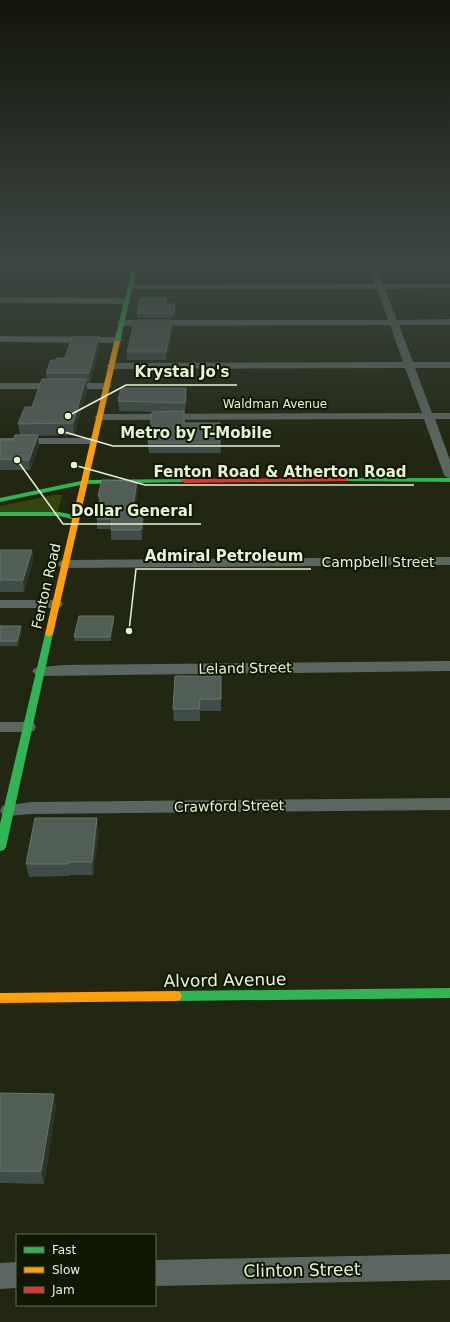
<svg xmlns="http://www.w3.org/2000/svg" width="450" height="1322" font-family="'DejaVu Sans',sans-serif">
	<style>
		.green { fill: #35450f }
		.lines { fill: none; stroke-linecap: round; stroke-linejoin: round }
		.street { fill: #5b6661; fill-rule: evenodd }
		.fast { fill: #30b455; fill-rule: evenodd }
		.slow { fill: #ff9f0a; fill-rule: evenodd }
		.jam { fill: #e5322d; fill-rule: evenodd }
		.wall { fill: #3f4c47 }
		.shaded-wall { fill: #2b352b }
		.building { fill: #515e56; stroke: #68756a }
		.labels { text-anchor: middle; stroke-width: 4; stroke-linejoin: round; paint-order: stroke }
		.far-street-label { font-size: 12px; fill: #e7f3d5; stroke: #101703 }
		.street-label { font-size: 14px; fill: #e7f3d5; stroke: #101703 }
		.near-street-label { font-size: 17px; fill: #e7f3d5; stroke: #101703 }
		.leader { fill: none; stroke: #e7f3d5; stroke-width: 1.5 }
		.callout-dot { fill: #e7f3d5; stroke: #101703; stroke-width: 1.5 }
		.callout-label { font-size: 15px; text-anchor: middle; font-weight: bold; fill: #e7f3d5; stroke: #101703; stroke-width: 4; stroke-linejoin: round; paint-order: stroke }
	</style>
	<rect width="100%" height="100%" fill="#212711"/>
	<!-- green -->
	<path class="green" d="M54 495H62L58 512H0V506Z"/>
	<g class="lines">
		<!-- street -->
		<path class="street" d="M367 262H375L383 284H450V288L385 289 397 320 450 319V325H399L413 362H450V368H415L432 413H450V419H435L450 460V478L446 477 444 475 424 419 99 420 94 417 99 414 422 413 405 368 111 369 106 366 111 363 403 362 390 325 121 326 117 323 121 320H388L377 289H130L126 287 130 285 375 284Z
			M0 265H135L139 267 135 269H0Z
			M0 297 127 298 131 301 127 304 0 303Z
			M0 336 118 337 123 340 118 343 0 342Z
			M0 383H107L112 386 107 389H0Z
			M0 438H94L99 441 94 444H0Z
			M450 557V565L65 568 60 567 58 564 60 561 65 560Z
			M0 600H56L61 601 63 604 61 607 56 608H0Z
			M450 661V671L40 676 35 674 32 671 35 668 62 665Z
			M0 722H28L34 723 36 727 34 731 28 732H0Z
			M450 798V810L31 814 8 816 2 814 0 811 2 806 31 802Z
			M450 1254V1280L155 1286V1260Z
			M17 1262V1288L0 1289V1263Z"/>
		<!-- fast -->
		<path class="fast" d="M134 262H138L120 342 117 344 114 342Z
			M345 478H450V482L343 481V479Z
			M185 479 189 481 187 482 85 484 0 502V498L85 480Z
			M0 512H59L79 516 80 518 76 520 59 516H0Z
			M49 631 53 634 6 847 4 850 0 851V824L45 634Z
			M450 988V998L176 1001 172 1000 170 996 172 992 176 991Z"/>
		<!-- slow -->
		<path class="slow" d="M117 340 120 342 53 634 49 637 45 634 114 342Z
			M176 991 180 992 182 996 180 1000 176 1001 0 1003V993Z"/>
		<!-- jam -->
		<path class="jam" d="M345 478 347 479V481L185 483 181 481 185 479Z"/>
	</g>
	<!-- wall -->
	<path class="wall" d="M166 304H175V310L174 318H138L137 313Z
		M173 328 166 360H127V352Z
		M100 345 90 382H86L87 390 74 435 38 436 39 446 30 470H0V440H13L20 435 18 424 32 407 47 379 46 373 56 360 65 358Z
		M186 388 187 397 185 412V423H220L221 453H149L148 443 153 412 119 411 118 401Z
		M138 490 134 512H143L144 522 142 540H111V529H97V519L99 505 98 496Z
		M0 550H32L33 561 24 592H0Z
		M114 620 111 641H75L74 637Z
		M0 626 22 631 18 646H0Z
		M221 676V711H200V721H174L173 709Z
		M99 830 93 875H69V876L29 877 26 864Z
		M0 1093 56 1106 44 1184 0 1183Z"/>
	<!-- shaded-wall -->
	<path class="shaded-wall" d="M175 304V310L174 318V313Z
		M172 320 173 328 166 360V352Z
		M99 337 100 345 90 382 89 373Z
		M86 379 87 390 74 435 73 423Z
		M186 388 187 397 185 412V403Z
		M38 435 39 446 30 470 29 460Z
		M137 481 138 490 133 522 132 512Z
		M143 512 144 522 142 540 141 530Z
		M32 550 33 561 24 592 23 580Z
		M114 616V620L111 641 110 637Z
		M21 626 22 631 18 646 17 641Z
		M97 818 99 830 93 875 92 862Z
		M54 1094 56 1106 44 1184 41 1171Z"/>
	<!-- building -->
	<path class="building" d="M140 298H166L165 304H175L174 313H137Z
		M135 320H172L166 352H127Z
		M72 337H99L89 373H46L51 360H56L57 358H65Z
		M42 379H86L73 423 18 424 25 407H32Z
		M121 388H186L185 403 118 401Z
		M184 411V423H220V443H148L152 412Z
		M15 435H38L29 460 0 459V440H13Z
		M102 480 137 481 132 512H143L141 530H111L112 519H97L101 496H98Z
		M0 550H32L23 580H0Z
		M79 616H114L110 637H74Z
		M0 626H21L17 641H0Z
		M175 676H221V699H200L199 709H173Z
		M35 818H97L92 862H68V864H26Z
		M0 1093 54 1094 41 1171H0Z"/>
	<!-- sky -->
	<linearGradient id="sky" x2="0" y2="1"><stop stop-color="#121509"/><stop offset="0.59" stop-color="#3d4743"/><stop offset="1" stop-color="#3d4743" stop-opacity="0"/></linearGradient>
	<rect width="450" height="447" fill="url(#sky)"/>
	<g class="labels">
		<!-- far-street labels -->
		<g class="far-street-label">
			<text x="275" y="408">Waldman Avenue</text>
		</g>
		<!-- street labels -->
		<g class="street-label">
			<text x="378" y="567">Campbell Street</text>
			<text transform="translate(46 586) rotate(-77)" y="5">Fenton Road</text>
			<text transform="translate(245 668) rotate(-1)" y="5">Leland Street</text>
			<text transform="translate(229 806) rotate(-1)" y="5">Crawford Street</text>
		</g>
		<!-- near-street labels -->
		<g class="near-street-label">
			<text transform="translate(225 980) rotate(-1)" y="6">Alvord Avenue</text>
			<text transform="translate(302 1270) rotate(-1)" y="6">Clinton Street</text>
		</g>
	</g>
	<!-- callouts -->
	<path class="leader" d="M68 416L126 385H237M61 431L113 446H280M74 465L145 485H414M17 460L63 524H201M129 631L136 569H311"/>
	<g class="callout-dot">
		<circle cx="68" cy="416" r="4"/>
		<circle cx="61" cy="431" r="4"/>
		<circle cx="74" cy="465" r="4"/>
		<circle cx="17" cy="460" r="4"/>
		<circle cx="129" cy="631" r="4"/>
	</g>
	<g class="callout-label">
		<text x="182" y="377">Krystal Jo's</text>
		<text x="196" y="438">Metro by T-Mobile</text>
		<text x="280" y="477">Fenton Road &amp; Atherton Road</text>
		<text x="132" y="516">Dollar General</text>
		<text x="224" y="561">Admiral Petroleum</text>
	</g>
	<!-- legend -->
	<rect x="16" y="1234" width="140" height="72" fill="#101703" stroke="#666f57"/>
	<rect x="24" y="1247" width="20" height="6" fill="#30b455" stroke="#666f57"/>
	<text x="52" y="1254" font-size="12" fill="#e7f3d5">Fast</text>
	<rect x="24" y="1267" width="20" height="6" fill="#ff9f0a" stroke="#666f57"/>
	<text x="52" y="1274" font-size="12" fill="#e7f3d5">Slow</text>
	<rect x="24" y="1287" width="20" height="6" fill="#e5322d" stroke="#666f57"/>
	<text x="52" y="1294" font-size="12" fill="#e7f3d5">Jam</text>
</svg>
